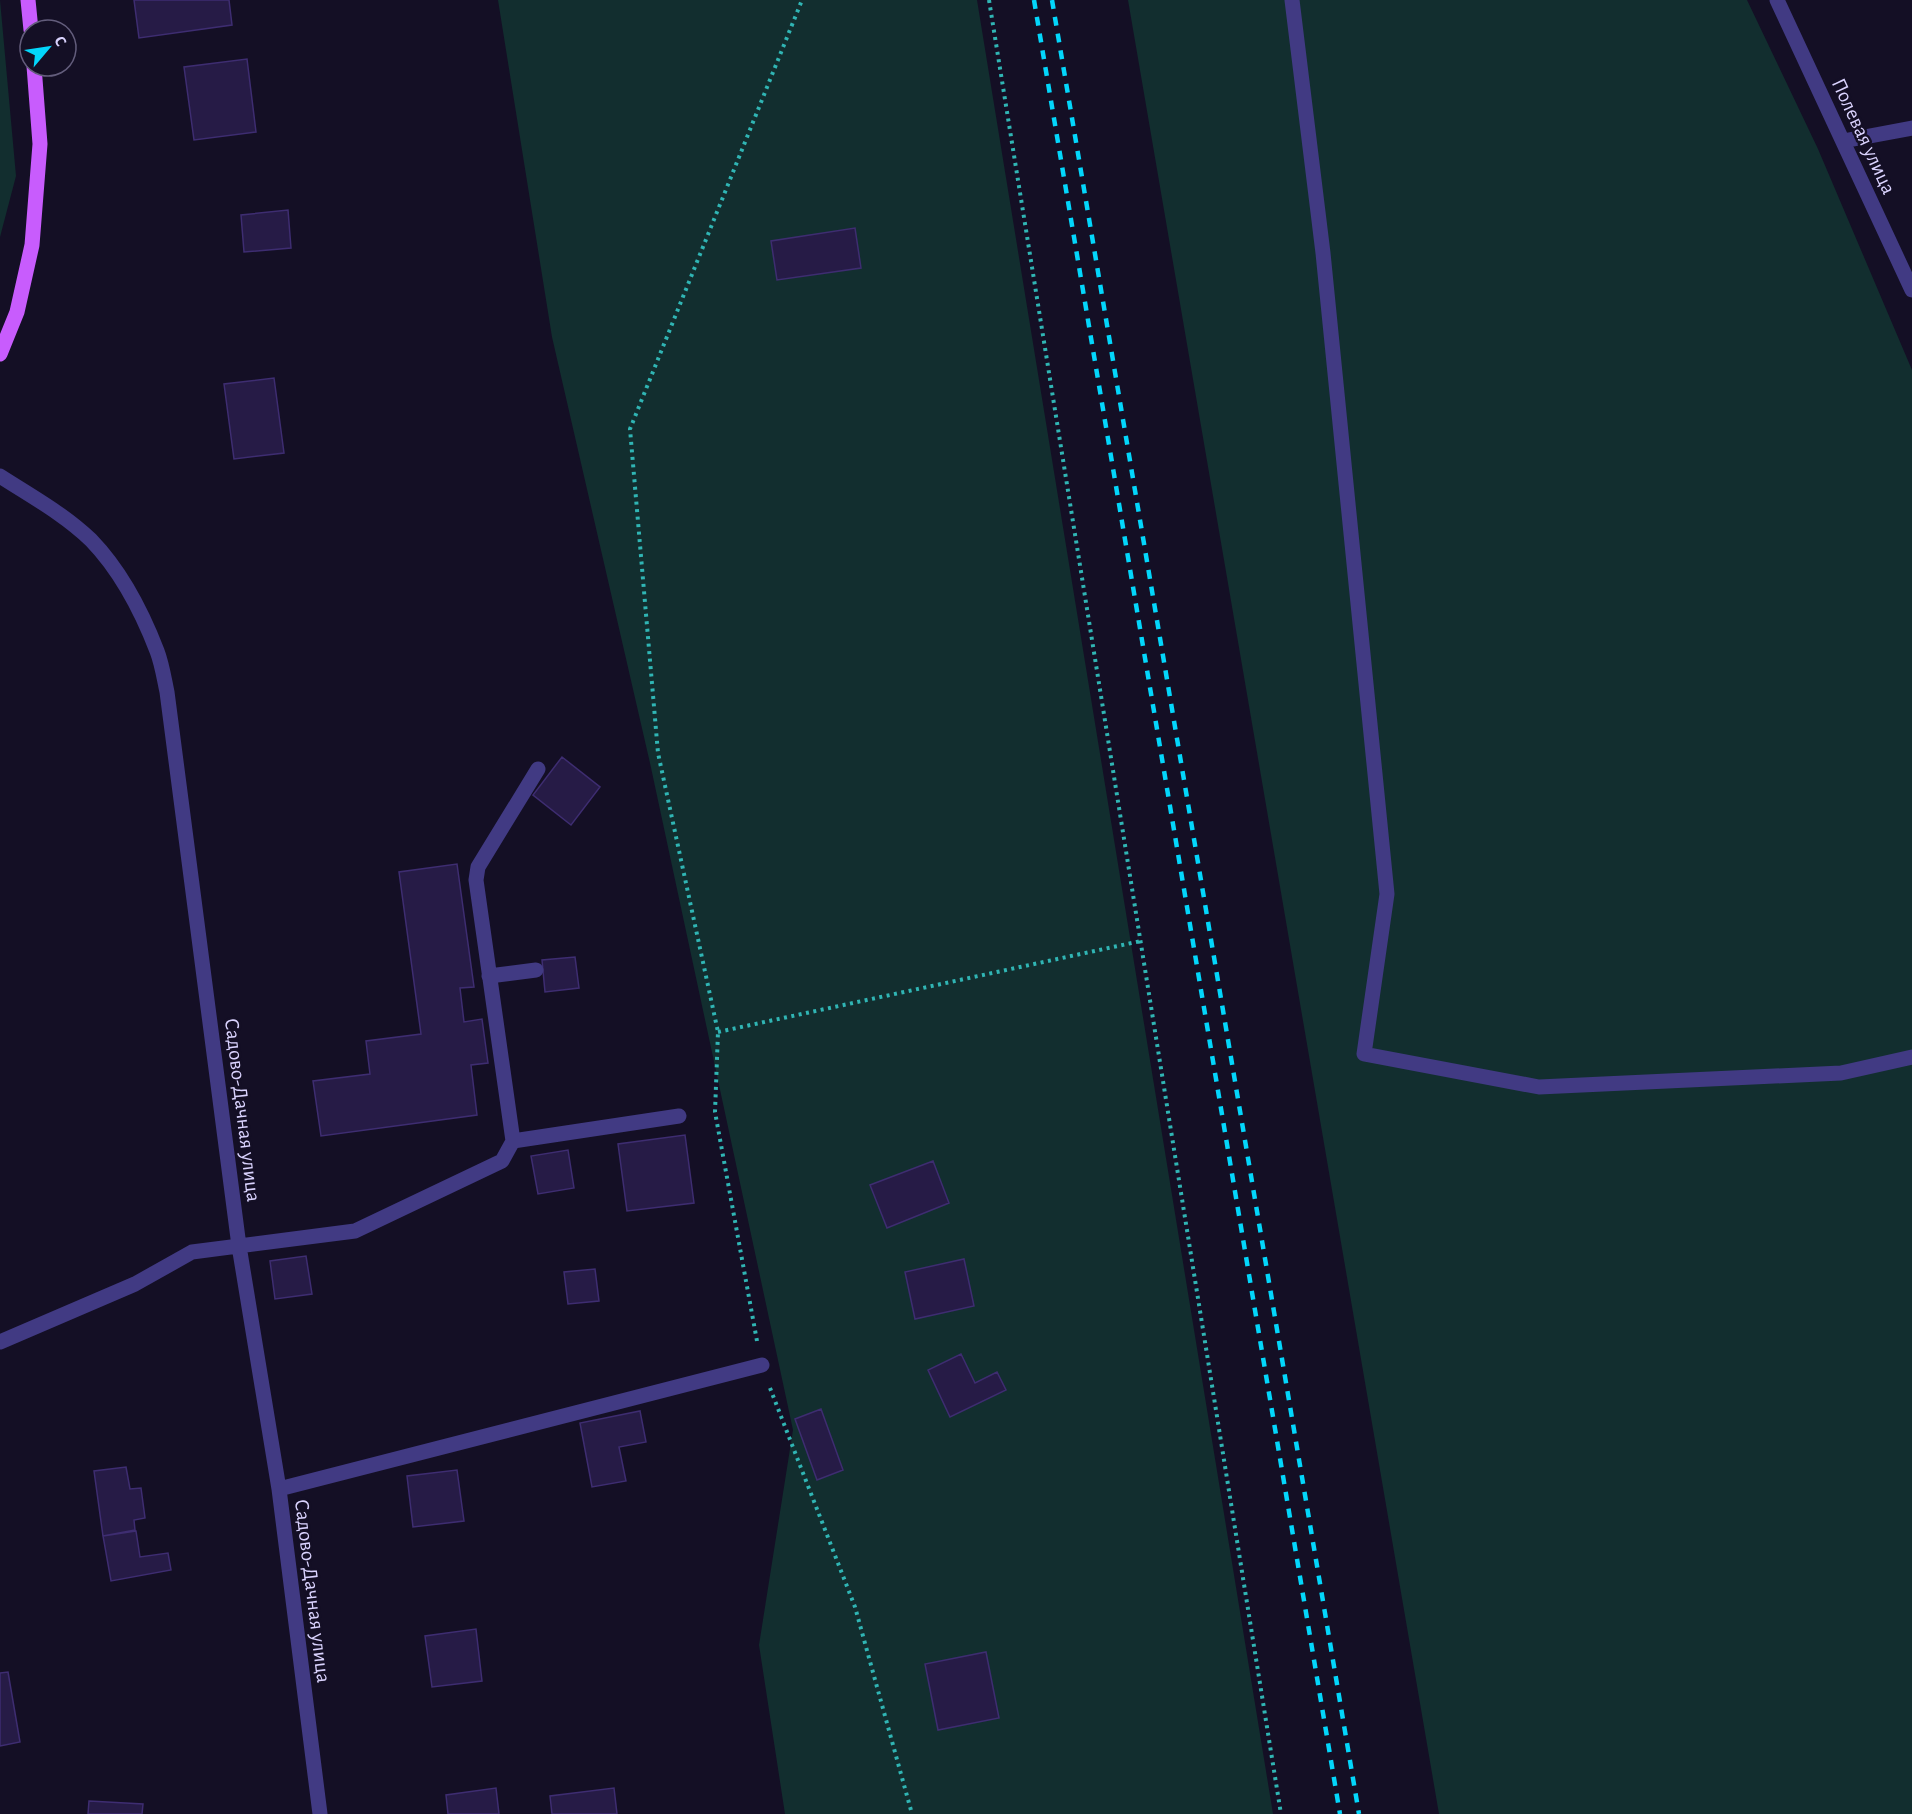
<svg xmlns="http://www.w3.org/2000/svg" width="1912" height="1814" font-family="'Alegreya Sans',sans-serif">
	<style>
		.green { fill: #122e2f }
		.building { fill: #261b46; stroke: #3e2d71; stroke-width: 1.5 }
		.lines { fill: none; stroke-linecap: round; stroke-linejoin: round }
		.path { stroke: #30b5b4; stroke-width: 4; stroke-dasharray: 3 4.5; stroke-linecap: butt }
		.minor { stroke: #413a83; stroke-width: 15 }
		.major { stroke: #c85cfd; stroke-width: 15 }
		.rail { stroke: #03d6fb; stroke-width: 4.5; stroke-dasharray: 9 8; stroke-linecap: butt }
		.labels { text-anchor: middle; stroke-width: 5; stroke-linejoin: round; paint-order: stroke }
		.street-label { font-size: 21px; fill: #dad3fe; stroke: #140f25 }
	</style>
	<rect width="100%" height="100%" fill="#140f25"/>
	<!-- green -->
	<path class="green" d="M0 0 16 176 0 237Z
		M498 0H977L1273 1814H785L759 1645 793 1430 650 763 552 337Z
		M1128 0H1747L1818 149 1912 370V1814H1439Z"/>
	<!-- building -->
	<path class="building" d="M134 0H229L232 25 139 38Z
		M247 59 256 132 194 140 184 67Z
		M288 210 291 248 244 252 241 215Z
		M855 228 861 268 777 280 771 241Z
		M274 378 284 453 234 459 224 384Z
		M562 757 600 787 571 825 533 795Z
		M457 864 474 987 460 988 464 1022 482 1019 488 1063 471 1065 477 1115 321 1136 313 1081 370 1074 366 1041 421 1034 399 872Z
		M575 957 579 988 545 992 542 960Z
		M685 1135 694 1203 627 1211 618 1144Z
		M568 1150 574 1188 538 1194 531 1156Z
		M933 1161 949 1203 887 1228 870 1185Z
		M306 1256 312 1294 275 1299 270 1261Z
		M964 1259 974 1306 915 1319 905 1272Z
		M595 1269 599 1301 568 1304 564 1272Z
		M961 1354 975 1383 997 1372 1006 1390 950 1417 928 1370Z
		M821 1409 843 1470 817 1480 795 1419Z
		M640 1411 646 1442 619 1447 626 1481 592 1487 580 1423Z
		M126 1467 130 1489 141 1488 145 1518 134 1520 135 1530 103 1536 94 1471Z
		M457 1470 464 1521 413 1527 407 1476Z
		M136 1531 140 1557 168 1553 171 1570 111 1581 103 1536Z
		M476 1629 482 1681 432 1687 425 1636Z
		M986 1652 999 1718 938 1730 925 1664Z
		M8 1672 20 1742 0 1746V1673Z
		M496 1788 499 1814H448L446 1795Z
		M614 1788 617 1814H552L550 1796Z
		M89 1801 143 1804 142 1814H88Z"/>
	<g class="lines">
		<!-- path -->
		<path class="path" d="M989 0 1281 1814
			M718 1032 1141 941
			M757 1341 715 1112 718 1032 658 753 630 429 802 0
			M770 1388 855 1607 912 1814"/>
		<!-- minor -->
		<path class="minor" d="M1292 0 1323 253 1387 894 1364 1054 1539 1087 1841 1073 1912 1057
			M1777 0 1912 290
			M1843 141 1912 128
			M0 476C31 496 64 514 91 540 120 570 142 612 157 651 162 664 164 678 167 692L239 1246 279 1489 320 1814
			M489 976 536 970
			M513 1141 679 1116
			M0 1342 135 1284 192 1252 355 1231 502 1161 513 1141 476 880 478 867 538 769
			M279 1489 762 1365"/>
		<!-- major -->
		<path class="major" d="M28 0 31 30
			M0 354 17 312 32 245 40 144 34 66"/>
		<!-- rail -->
		<path class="rail" d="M1034 0 1340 1814
			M1052 0 1359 1814"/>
	</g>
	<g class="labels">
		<!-- street labels -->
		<g class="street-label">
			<text transform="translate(1864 136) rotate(65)" y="7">Полевая улица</text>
			<text transform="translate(243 1110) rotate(83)" y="7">Садово-Дачная улица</text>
			<text transform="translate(313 1591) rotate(83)" y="7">Садово-Дачная улица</text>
		</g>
	</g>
	<!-- north arrow -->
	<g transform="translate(48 48) rotate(61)"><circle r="28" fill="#140f25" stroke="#635d7c" stroke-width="1.5"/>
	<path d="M0-4.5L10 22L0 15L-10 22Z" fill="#03d6fb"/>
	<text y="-9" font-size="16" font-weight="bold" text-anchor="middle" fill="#dad3fe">С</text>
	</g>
</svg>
